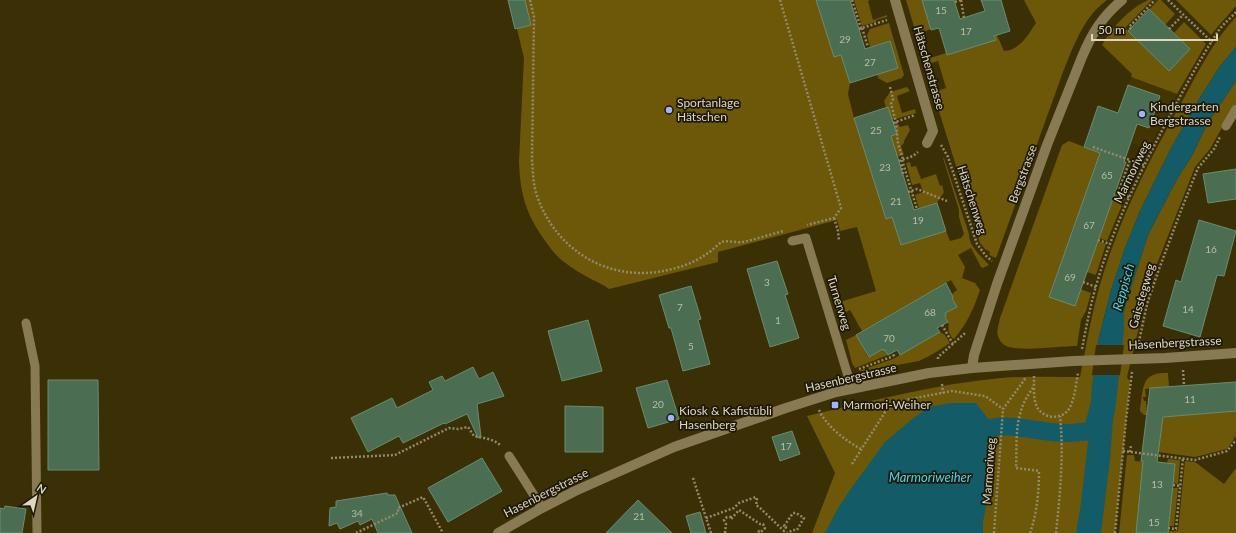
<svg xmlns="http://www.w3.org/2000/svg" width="1236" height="533" font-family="Lato,sans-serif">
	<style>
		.built { fill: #433400 }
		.green { fill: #6d5708 }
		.water { fill: #125b67 }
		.pier { fill: #3b2f06 }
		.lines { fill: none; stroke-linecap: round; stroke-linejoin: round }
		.canal { stroke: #125b67; stroke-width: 18 }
		.building { fill: #4b6e53; stroke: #698d71 }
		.path { stroke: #938a6c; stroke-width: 2.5; stroke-dasharray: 2 2; stroke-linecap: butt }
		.lane { stroke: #887a53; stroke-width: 9 }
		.street { stroke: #887a53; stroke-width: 10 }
		.secondary { stroke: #887a53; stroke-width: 10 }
		.poi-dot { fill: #9eb4fd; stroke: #1d1808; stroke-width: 1.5 }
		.labels { text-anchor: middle; stroke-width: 3.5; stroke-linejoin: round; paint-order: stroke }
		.number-label { font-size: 10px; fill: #b9bda6 }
		.street-label { font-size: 12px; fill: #ded7c2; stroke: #1d1808 }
		.poi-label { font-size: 12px; fill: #ded7c2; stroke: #1d1808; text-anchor: start }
		.water-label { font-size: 13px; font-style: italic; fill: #51d4eb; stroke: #1d1808 }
	</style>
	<rect width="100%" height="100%" fill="#3b2f06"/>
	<!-- built -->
	<path class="built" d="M1131 77 1177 94 1148 149 1109 135Z"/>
	<!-- green -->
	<path class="green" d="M508 0H816L834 57 841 55 850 83 848 94 854 118 886 218 892 217 901 245 946 231 950 241 961 238 964 234 959 217V210L943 158H944L969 234C968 245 982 257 989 265L983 268 981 267 971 248 958 255 965 267 962 278 975 283 980 290C974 308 967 324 954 339L952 338 948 330 949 329 948 326 949 325 945 317 946 315 945 313 957 307 952 298 953 297 952 294 957 290 951 280 862 331 850 310 839 316 836 309 840 302 876 291 857 227 840 231 837 220 718 252V262L609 289C604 285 599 283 593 280 583 275 573 269 564 262 557 257 551 249 546 242 526 215 520 194 519 161L524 58 517 29H515Z
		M854 0H870L868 1 873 20 887 15V17L876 20V22L862 26Z
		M906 0H922L931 29C926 31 919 35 915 30Z
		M1024 0H1107C1102 4 1097 8 1093 13 1079 30 1071 52 1063 72L996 258 991 256 989 254 990 252 985 249 980 243 933 92 946 88 938 61 925 65V60L927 59 946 53 947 55 996 39 994 36 997 35 1004 51C1020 50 1028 35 1036 23Z
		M1148 0H1152L1125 28 1169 71 1190 49 1174 33 1184 22 1206 44 1177 94 1131 77 1132 74 1102 45C1113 26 1128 10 1148 0Z
		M1158 0H1161L1175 14 1165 25 1149 10Z
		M1176 0H1236V6L1221 23 1211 35Z
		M1236 17V47L1220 66 1202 94 1171 148 1140 211 1125 248 1111 290 1099 337 1093 377 1124 330V310L1148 235 1177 179 1192 156 1207 124 1236 81V103L1210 149 1195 167 1155 269 1145 302 1127 377 1130 382 1126 420 1115 533H812L835 473 807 416C871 401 936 384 1001 378 1027 376 1055 377 1080 377 1086 347 1091 317 1099 288 1118 221 1150 158 1184 98 1199 70 1214 40 1236 17Z
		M889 23 904 75 902 78 887 83 878 78 877 74 898 68 890 41 870 47 867 35 870 29Z
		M907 87 910 91 897 96 902 113 915 109 916 113 892 120 888 107H886L884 101 890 92Z
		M898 124 900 127 908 125 910 130 904 141V143L901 146 904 155 897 157 891 136 894 125Z
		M1069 141 1100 153 1049 296 1074 305 1080 289 1091 293 1086 311 1081 320 1077 346C1061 346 1019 352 1006 346 1002 344 999 340 998 336 996 331 999 324 1000 318L1062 145Z
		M910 162 911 167 916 166 921 179 936 174 940 186 942 185 944 192 937 203 919 208 915 195 923 192 920 183 912 185 906 163Z
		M1132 164 1139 166 1126 194 1122 192Z
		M1115 194 1125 198 1107 241 1099 238Z
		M1098 241 1106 244 1096 275 1087 272Z
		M940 332 945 335 950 343C940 350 930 356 919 361L865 371H859L893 359Z
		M856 335 868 357 883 349 884 351 885 350 888 355 855 368 852 363 846 340Z
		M1168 373 1169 387 1145 389 1146 397H1143L1144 401H1146L1147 415H1144L1140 411V409C1142 399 1141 379 1153 375 1157 373 1163 373 1168 373Z
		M1236 411V436L1227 449 1195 457 1158 452 1163 417Z
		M1127 455H1134L1135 461 1148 462 1142 468V491H1139V498L1144 499 1143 510H1138L1137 518 1139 519 1138 533H1119Z
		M1168 459 1179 460 1180 461 1178 484 1173 483 1175 464 1167 463Z
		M1185 461 1195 462 1224 484 1236 468V533H1168V531H1178Z
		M1172 488H1178L1174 526H1169Z"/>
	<!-- water -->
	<path class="water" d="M1236 47V81L1207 124 1192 156 1177 179 1148 235 1124 310V330L1115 411 1113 419 1110 460 1101 533H1076L1081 503 1088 442 1086 420 1091 402 1092 385 1099 337 1111 290 1125 248 1140 211 1171 148 1202 94 1220 66Z
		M951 403H976L989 420 985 483 987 503 983 521V533H825L838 508 850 490 885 442 911 420 929 407Z"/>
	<!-- pier -->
	<path class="pier" d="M1096 345H1124L1120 375H1092Z"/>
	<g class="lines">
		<!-- canal -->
		<path class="canal" d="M989 428C1015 423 1041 433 1066 433 1078 433 1089 431 1100 430"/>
	</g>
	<!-- building -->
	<path class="building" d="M508 0H525L531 25 515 29Z
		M816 0H850L865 49 890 41 898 68 850 83 841 55 834 57Z
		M922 0H954L960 19 985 11 981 0H1001L1010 31 994 36 996 40 947 55 939 28 931 30Z
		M1149 9 1190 49 1169 71 1128 31Z
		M1128 85 1160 96 1149 128 1137 124 1124 162H1126L1075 306 1049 297 1100 153 1084 147 1098 106 1118 113Z
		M888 107 897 134 891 136 914 210 937 203 946 231 901 245 892 217 886 219 854 118Z
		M1236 169V199L1208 203 1203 174Z
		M1199 220 1236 231 1224 276 1217 275 1200 337 1163 326 1176 280 1181 282Z
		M777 261 788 294 785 295 799 338 770 347 747 269Z
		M946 283 953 297 952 298 957 307 945 313 946 315 945 317 948 322 937 328 940 332 900 355 897 350 888 355 885 350 884 351 883 349 869 357 856 335Z
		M691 286 701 319 698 320 710 364 683 371 671 328H669L659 295Z
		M588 320 602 371 562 381 548 331Z
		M473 367 479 379 493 372 504 396 477 404 481 437 478 438 467 414 445 424 444 423 403 443 399 436 368 452 351 418 392 398 397 408 433 390 429 382 442 376 445 381Z
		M48 380H98L99 470H48Z
		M667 380 679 419 648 428 636 388Z
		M1236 382V411L1163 417 1157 462 1175 464 1168 533H1136L1143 461H1141L1150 388Z
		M565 406 603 407V452H565Z
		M792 431 800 454 780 461 772 437Z
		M482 458 502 491 448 522 428 488Z
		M387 493 388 495H395L412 533H378L372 519 360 525 358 521 340 529 337 523 329 526 330 508 336 507V501Z
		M638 500 672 533H606Z
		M5 506 26 509 22 533H0V508L4 509Z
		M700 512 706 533H691L686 516Z"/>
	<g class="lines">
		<!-- path -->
		<path class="path" d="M530 0 534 17 532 160C533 171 533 182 536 193 555 252 612 285 672 269 685 266 697 261 708 253 712 251 719 243 722 242 727 240 737 243 743 242 757 239 771 234 784 231
			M780 0 841 208 834 218 807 225
			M852 0 861 28
			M961 0 964 18
			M1168 0 1212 42
			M955 2 960 0
			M862 28 868 47
			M859 29 887 20
			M1131 29 1129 27 1155 0
			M1169 29 1183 15
			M890 87 893 99 891 104 896 122 898 144 903 159
			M893 123 915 115
			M941 145 948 157 977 244 986 256 992 261
			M1093 147 1144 165
			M902 160 917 209
			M899 161 913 156 918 152
			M903 174 901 166 903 164
			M908 192 917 189 947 201
			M1129 197 1118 193 1130 160
			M834 218 838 231 839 241
			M1098 240 1110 244
			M1083 282 1096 287
			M942 325 953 344
			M1138 346 1147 304 1159 269 1182 208 1198 168 1214 149 1220 137
			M1082 349C1086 328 1090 307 1096 286 1114 223 1144 164 1175 106 1189 80 1203 54 1219 30 1224 23 1231 18 1236 12
			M938 359V357L964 334H967
			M859 369 891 357 894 355 893 353
			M1183 370 1184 386
			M1034 376C1034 386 1033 399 1037 407 1044 420 1064 420 1070 407 1075 397 1076 384 1078 373
			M942 384 943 393
			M819 410C826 426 846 441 861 449
			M1123 451 1195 460 1227 451 1236 440
			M1130 452 1131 445
			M331 458 395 455 449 428 458 429 468 427 474 436C483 438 495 439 501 446
			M852 464 887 409 905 400 952 391 985 396 1003 409
			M693 478 711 533
			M1173 485 1180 486
			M706 518 734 508 739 503 756 497 757 500 756 505 760 508 784 531 786 527 784 526 793 513H796L804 518 797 530H793L787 533
			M1168 528 1176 529 1183 458
			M356 533 398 513V508L423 497 443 533
			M725 533 726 524 724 520 727 517H731V519L739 510 760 524H763L765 528 761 532 759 531 758 533
			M994 533 1003 409 1025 379H1027
			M1030 533C1037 513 1039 492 1039 471L1016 468C1017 450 1015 428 1021 411 1023 402 1029 394 1034 386
			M1056 533C1060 494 1064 455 1060 416
			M1115 533 1126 420 1132 372"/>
		<!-- lane -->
		<path class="lane" d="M1226 126 1236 109
			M792 241 806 238 852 389
			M26 323 35 366 37 533
			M509 456 542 508"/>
		<!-- street -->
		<path class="street" d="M895 0 933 131 927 143
			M972 368 974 355 997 284 1047 145 1082 57C1092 33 1102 17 1122 0"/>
		<!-- secondary -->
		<path class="secondary" d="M498 533 542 508 575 491 674 447 786 408 836 392 929 373 972 368 1073 361 1165 358 1236 353"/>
	</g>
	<!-- markers -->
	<g class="poi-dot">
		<circle cx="669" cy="110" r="4"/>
		<circle cx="1142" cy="114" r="4"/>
		<rect x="831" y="401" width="8" height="8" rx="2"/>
		<circle cx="671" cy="418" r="4"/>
	</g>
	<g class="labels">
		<!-- number labels -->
		<g class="number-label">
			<text x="941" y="14">15</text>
			<text x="966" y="35">17</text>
			<text x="845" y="43">29</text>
			<text x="870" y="66">27</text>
			<text x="876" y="134">25</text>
			<text x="885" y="171">23</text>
			<text x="1107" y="179">65</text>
			<text x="896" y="205">21</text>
			<text x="918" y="224">19</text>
			<text x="1089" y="229">67</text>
			<text x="1211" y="253">16</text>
			<text x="1070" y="281">69</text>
			<text x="767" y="286">3</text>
			<text x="680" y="311">7</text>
			<text x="1188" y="313">14</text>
			<text x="930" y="316">68</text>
			<text x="778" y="324">1</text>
			<text x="889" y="342">70</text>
			<text x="691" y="350">5</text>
			<text x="1190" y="403">11</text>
			<text x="658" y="408">20</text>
			<text x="786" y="450">17</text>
			<text x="1157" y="488">13</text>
			<text x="357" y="517">34</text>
			<text x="639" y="520">21</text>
			<text x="1154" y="526">15</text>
		</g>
		<!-- street labels -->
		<g class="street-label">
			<text transform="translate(929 68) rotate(74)" y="4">Hätschenstrasse</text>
			<text transform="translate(1132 172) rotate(-64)" y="4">Marmoriweg</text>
			<text transform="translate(1023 174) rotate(-70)" y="4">Bergstrasse</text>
			<text transform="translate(972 200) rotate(72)" y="4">Hätschenweg</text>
			<text transform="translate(1142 296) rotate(-74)" y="4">Gaisstegweg</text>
			<text transform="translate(839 303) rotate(73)" y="4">Turnerweg</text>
			<text transform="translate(1175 343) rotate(-3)" y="4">Hasenbergstrasse</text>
			<text transform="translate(851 378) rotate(-13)" y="4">Hasenbergstrasse</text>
			<text transform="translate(989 471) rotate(-86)" y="4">Marmoriweg</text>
			<text transform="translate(546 493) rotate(-27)" y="4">Hasenbergstrasse</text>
		</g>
		<!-- poi labels -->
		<g class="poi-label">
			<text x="677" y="107">Sportanlage<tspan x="677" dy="14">Hätschen</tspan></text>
			<text x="1150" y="111">Kindergarten<tspan x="1150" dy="14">Bergstrasse</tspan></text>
			<text x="843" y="409">Marmori-Weiher</text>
			<text x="679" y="415">Kiosk &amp; Kafistübli<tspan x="679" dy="14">Hasenberg</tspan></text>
		</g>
		<!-- water labels -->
		<g class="water-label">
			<text transform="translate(1123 287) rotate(-74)" y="5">Reppisch</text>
			<text x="930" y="482">Marmoriweiher</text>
		</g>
	</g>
	<!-- north arrow -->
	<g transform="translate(36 497) rotate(34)" stroke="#1d1808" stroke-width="3" paint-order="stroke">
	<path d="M0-3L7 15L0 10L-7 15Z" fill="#ded7c2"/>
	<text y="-6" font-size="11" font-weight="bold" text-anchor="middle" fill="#ded7c2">N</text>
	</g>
	<!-- scale -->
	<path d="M1092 34v6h125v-6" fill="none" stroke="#ded7c2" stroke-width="2"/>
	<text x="1098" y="34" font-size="12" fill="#ded7c2" stroke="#1d1808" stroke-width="3" paint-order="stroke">50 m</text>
</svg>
